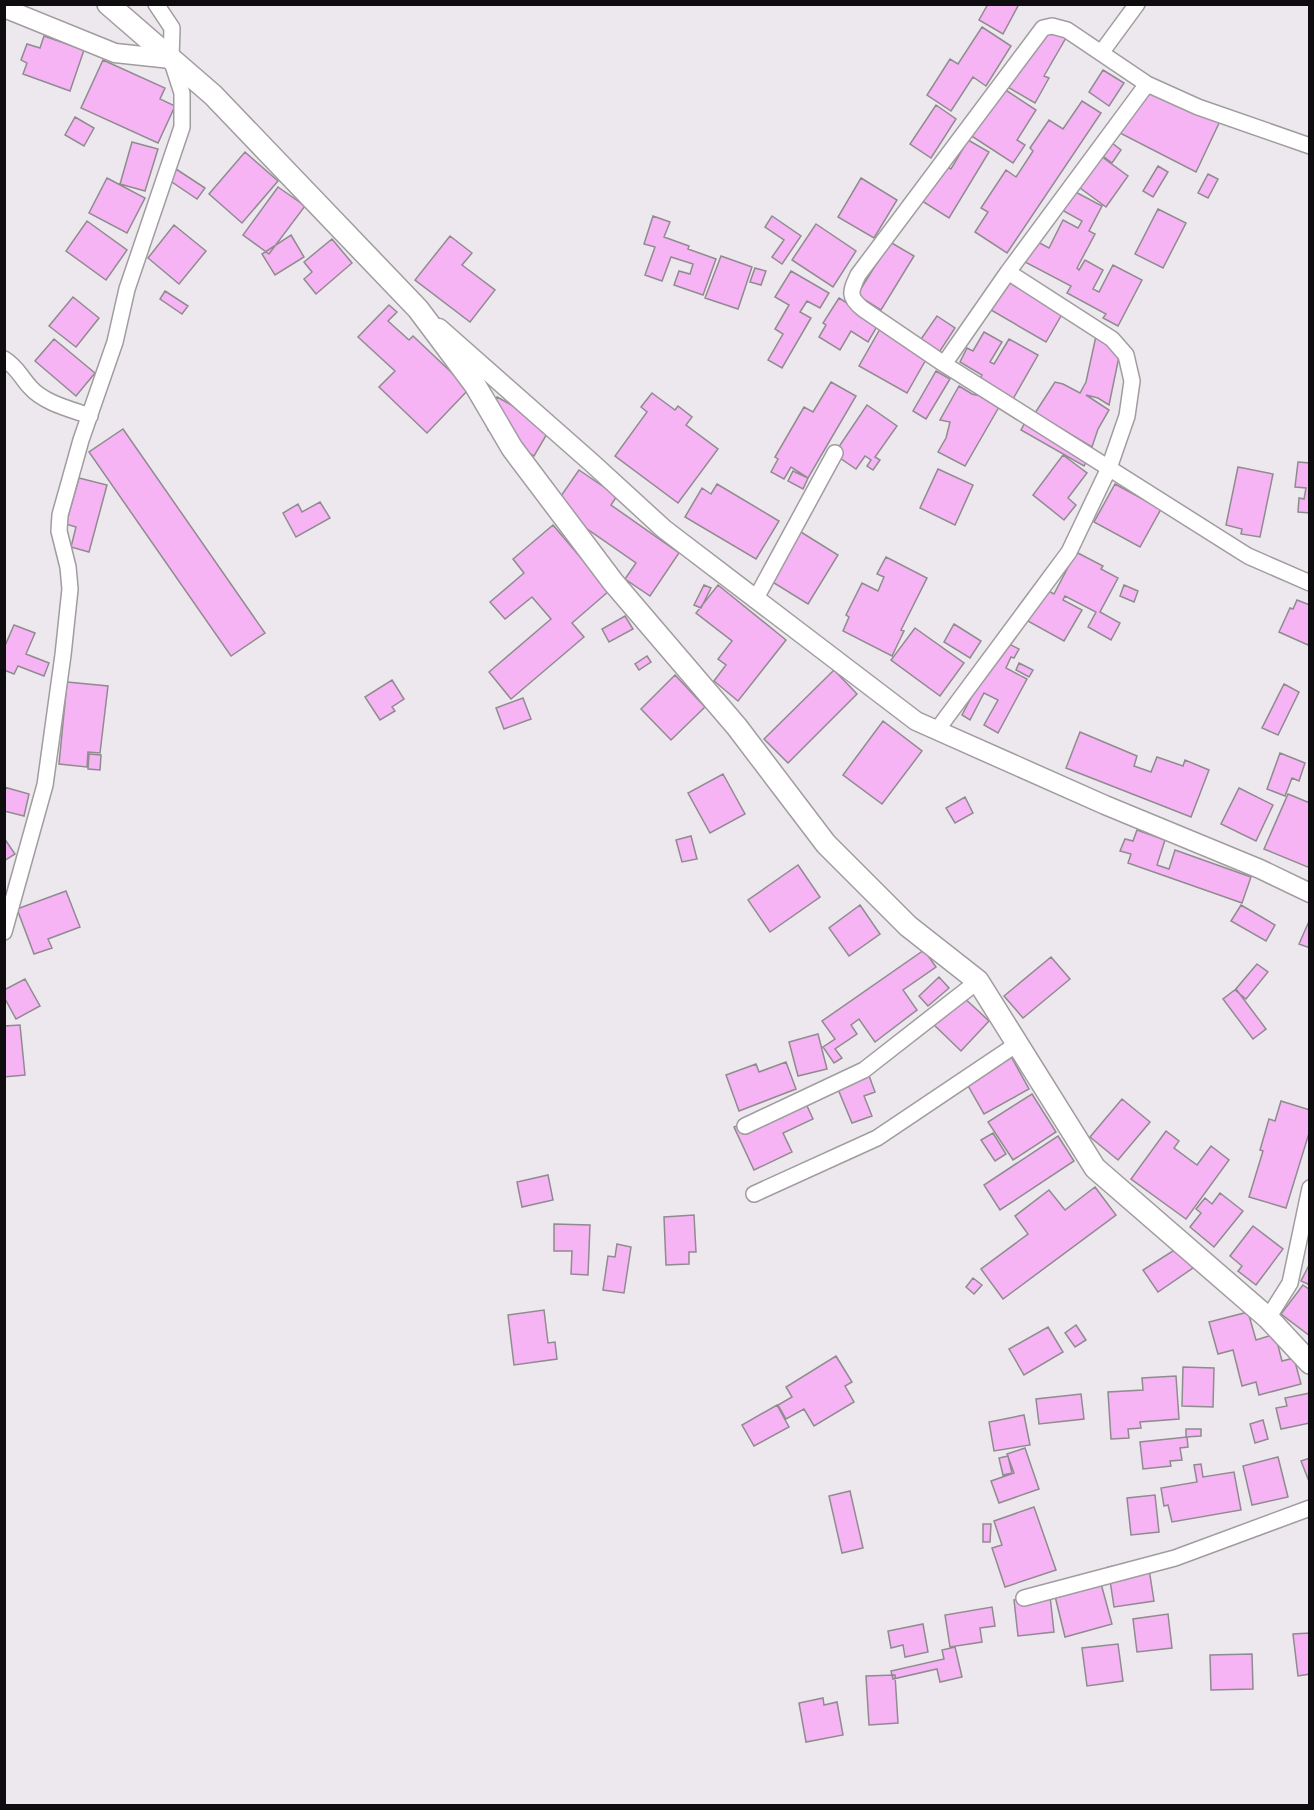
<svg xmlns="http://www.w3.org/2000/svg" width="1314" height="1810" font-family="'Playfair Display',serif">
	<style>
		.building { fill: #f6b4f4; stroke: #8f8b8f; stroke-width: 1.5 }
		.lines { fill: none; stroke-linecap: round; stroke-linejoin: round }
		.minor-casing { stroke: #a19ca0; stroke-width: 18 }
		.tertiary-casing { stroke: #a19ca0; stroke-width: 21 }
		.secondary-casing { stroke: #a19ca0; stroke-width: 24 }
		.minor { stroke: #fff; stroke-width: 15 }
		.tertiary { stroke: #fff; stroke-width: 18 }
		.secondary { stroke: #fff; stroke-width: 21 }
	</style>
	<rect width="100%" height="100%" fill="#ede8ed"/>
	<!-- building -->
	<path class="building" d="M988 4H1019L1003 34 979 20Z
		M1041 22 1067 36 1044 76 1049 78 1035 103 1006 86Z
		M982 27 1011 46 986 86 973 77 951 111 927 95 950 59 958 64Z
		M44 36 84 50 70 91 23 74 27 63 21 60 27 44 40 48Z
		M103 60 165 88 160 99 175 106 158 143 81 108Z
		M1103 70 1124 83 1109 106 1089 92Z
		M1001 87 1036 110 1017 140 1025 145 1013 163 970 135Z
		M1145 91 1221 119 1196 172 1118 132Z
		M1082 101 1101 113 1007 253 975 232 988 212 981 208 1006 170 1016 177 1033 151 1030 148 1049 120 1063 129Z
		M936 105 956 119 931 158 910 144Z
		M75 117 94 128 84 146 65 135Z
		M968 140 989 152 949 218 922 201 944 165 951 169Z
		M1108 140 1121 150 1112 163 1099 153Z
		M132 142 158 149 145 191 120 184Z
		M245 152 278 181 242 223 209 194Z
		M1098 154 1128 176 1106 207 1076 185Z
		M1158 166 1168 172 1153 197 1143 191Z
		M176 169 205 188 197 199 169 180Z
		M1208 174 1218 179 1208 198 1198 193Z
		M107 178 145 198 127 233 89 213Z
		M861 178 897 200 874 238 838 217Z
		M278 187 305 206 269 254 243 235Z
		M1070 189 1102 206 1089 231 1095 234 1077 268 1079 270 1085 260 1103 270 1093 289 1099 292 1113 265 1142 280 1118 326 1103 318 1106 314 1067 293 1071 286 1025 262 1036 241 1049 248 1063 220 1078 228 1082 221 1060 209Z
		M1158 209 1186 223 1163 268 1135 254Z
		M653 216 670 222 664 237 689 246 688 249 716 259 703 295 674 285 679 271 690 274 693 264 671 257 662 281 645 275 655 247 644 244Z
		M772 216 801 236 782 264 772 257 784 240 765 227Z
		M87 221 127 250 106 280 66 251Z
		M816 224 856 251 833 287 792 260Z
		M174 225 206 251 179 284 148 258Z
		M291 235 304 257 275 275 262 254Z
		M450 236 472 253 462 265 495 290 470 322 415 280Z
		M332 239 352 263 316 294 304 279 312 272 304 262Z
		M890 242 914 256 881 310 857 295Z
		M721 256 752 267 738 309 705 298Z
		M755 268 766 271 761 285 750 282Z
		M791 271 829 293 820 308 807 301 800 312 811 318 782 368 768 360 783 334 775 329 789 305 775 297Z
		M1009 277 1065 309 1046 342 991 310Z
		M165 291 188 306 182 314 160 299Z
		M73 297 99 318 76 347 49 326Z
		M839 298 879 323 868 342 851 331 840 350 819 337 826 325 823 323Z
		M389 305 397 312 388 321 409 340 413 336 469 389 427 433 379 387 395 371 358 337Z
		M937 316 955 328 938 354 919 342Z
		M880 329 928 356 907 393 859 366Z
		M984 332 1002 342 990 362 994 364 1009 339 1038 355 1013 399 980 379 982 375 960 362 967 348 973 351Z
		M1096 336 1121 347 1109 405 1098 398 1086 395 1109 410 1098 429 1092 447 1035 413 1055 382 1063 384 1080 393 1086 382Z
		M54 339 95 373 76 396 35 361Z
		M936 371 950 379 926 419 913 411Z
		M831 382 856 396 808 478 791 467 784 479 771 472 778 459 775 457 804 407 813 412Z
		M959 386 972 394 989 398 999 407 965 466 938 452 946 438 950 422 940 420Z
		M652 393 675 410 678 406 692 417 686 425 718 449 678 503 615 456 647 412 641 407Z
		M497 397 551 427 534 456 488 430 499 410 492 406Z
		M867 405 897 426 875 457 880 460 873 470 867 466 871 460 865 456 856 469 834 454Z
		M1030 413 1093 449 1084 466 1021 430Z
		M123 429 265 633 231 656 89 452Z
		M1063 455 1087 473 1068 498 1076 505 1064 520 1033 495Z
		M1298 462 1310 463V513L1298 512 1299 498 1304 499 1306 488 1295 487Z
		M1238 467 1273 474 1260 537 1241 534 1242 529 1226 525Z
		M938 469 973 485 955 525 920 508Z
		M579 470 617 496 611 505 679 553 650 596 625 579 636 563 554 506Z
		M793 471 808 478 803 489 788 481Z
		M79 478 107 485 89 552 71 547 76 527 66 524Z
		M717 484 779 521 756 559 685 517 702 488 711 494Z
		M1115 484 1161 509 1140 547 1094 522Z
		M320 502 330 518 296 537 283 513 298 504 302 512Z
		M553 525 609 591 572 623 584 637 511 699 489 672 551 619 532 597 505 619 490 602 524 573 513 559Z
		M796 529 838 555 808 604 766 578Z
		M1076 552 1103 566 1101 569 1118 578 1100 612 1120 623 1111 640 1088 627 1096 612 1065 596 1063 600 1082 610 1064 641 1026 620 1043 588 1054 594Z
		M886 557 927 578 901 630 904 631 892 656 843 631 849 617 846 615 862 583 878 591 884 577 877 574Z
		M704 585 711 588 701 608 694 605Z
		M718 585 786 640 738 701 714 681 726 665 718 659 732 641 696 613Z
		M1124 585 1138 591 1134 602 1120 596Z
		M1297 600 1310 605V640L1308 645 1279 632 1290 608 1293 609Z
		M625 616 633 629 609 642 602 629Z
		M954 624 981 641 970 658 944 642Z
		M14 625 35 633 26 654 49 663 44 676 18 666 14 674 4 670V648Z
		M915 628 964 663 940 696 891 660Z
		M1001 640 1019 649 1014 658 1011 657 1006 668 1027 679 998 733 984 725 998 700 984 693 970 720 962 715Z
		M647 656 651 662 639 670 635 664Z
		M1019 663 1033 670 1029 677 1016 670Z
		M834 670 857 694 788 763 764 739Z
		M675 675 705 707 671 740 641 709Z
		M392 680 404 699 392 707 395 711 380 720 365 697Z
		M67 682 108 686 100 753 88 752 87 767 59 764Z
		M1284 684 1299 692 1278 735 1262 728Z
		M523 698 531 719 504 729 496 708Z
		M883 721 922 751 882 804 843 775Z
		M1080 732 1137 756 1134 766 1151 772 1157 757 1183 766 1185 760 1209 770 1191 817 1066 768Z
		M1280 753 1305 763 1299 781 1292 778 1285 796 1267 789Z
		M89 754 101 755 100 770 88 769Z
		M723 774 745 814 710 833 688 793Z
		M4 787 29 794 24 816 4 811Z
		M1239 788 1273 805 1256 841 1221 824Z
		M1288 794 1310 803V868L1264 849Z
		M965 797 973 813 955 823 946 808Z
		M1137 830 1165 840 1157 865 1169 869 1175 850 1251 877 1242 903 1128 863 1131 854 1120 851 1125 839 1133 841Z
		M691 836 697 859 682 862 676 840Z
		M4 838 15 854 4 861Z
		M798 865 820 897 770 932 748 900Z
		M66 891 80 927 48 939 52 948 34 954 17 909Z
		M860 905 880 934 849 956 829 928Z
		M1241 905 1275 925 1266 941 1231 921Z
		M1310 919V948L1299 944Z
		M924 950 936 967 903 990 917 1010 875 1042 859 1019 851 1025 857 1034 835 1049 842 1058 834 1063 823 1047 835 1039 822 1021Z
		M1051 957 1070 979 1023 1018 1004 996Z
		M1257 964 1268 972 1246 999 1235 990Z
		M939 977 949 988 928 1006 919 996Z
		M25 979 40 1006 16 1019 4 997V990Z
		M1236 989 1266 1029 1253 1039 1223 999Z
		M960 994 989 1021 961 1051 932 1023Z
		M20 1025 25 1075 4 1077V1026Z
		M818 1034 827 1069 798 1076 789 1042Z
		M1007 1049 1029 1089 984 1114 962 1075Z
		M786 1062 796 1089 739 1111 726 1075 756 1064 759 1072Z
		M867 1070 875 1092 864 1096 872 1116 852 1123 835 1082Z
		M1032 1094 1056 1132 1013 1160 988 1122Z
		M802 1095 813 1119 783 1133 792 1152 754 1170 734 1127Z
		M1122 1099 1150 1122 1118 1160 1090 1137Z
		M1281 1101 1310 1110V1130L1286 1208 1249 1197 1263 1151 1260 1150 1269 1119 1275 1121Z
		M1166 1131 1179 1141 1174 1148 1197 1165 1211 1146 1229 1160 1186 1219 1131 1179Z
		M993 1133 1006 1154 995 1161 981 1140Z
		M1058 1136 1074 1161 1000 1210 984 1185Z
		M548 1175 553 1200 522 1207 517 1182Z
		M1095 1187 1116 1215 1003 1299 981 1269 1028 1234 1015 1216 1049 1190 1065 1210Z
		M1220 1193 1243 1211 1214 1247 1190 1227 1201 1213 1196 1209 1205 1198 1212 1204Z
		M694 1215 696 1252H689V1264L666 1265 664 1217Z
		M554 1224 590 1225 588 1275 571 1274 572 1251H554Z
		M1253 1226 1283 1249 1256 1285 1238 1271 1242 1266 1230 1256Z
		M617 1244 631 1247 624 1293 603 1290 608 1256 615 1257Z
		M1179 1247 1193 1268 1158 1292 1143 1270Z
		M1310 1263V1285L1301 1281Z
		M973 1278 982 1285 974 1294 966 1287Z
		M1303 1285 1310 1290V1336L1281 1314Z
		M544 1310 548 1343 555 1342 557 1359 514 1365 508 1315Z
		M1248 1312 1256 1340 1275 1334 1282 1361 1294 1358 1301 1384 1259 1395 1256 1382 1242 1386 1233 1350 1218 1354 1209 1322Z
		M1076 1325 1086 1340 1075 1347 1065 1333Z
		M1048 1327 1063 1352 1024 1375 1009 1349Z
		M836 1356 852 1382 845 1386 854 1402 814 1426 804 1409 786 1419 778 1405 792 1397 786 1387Z
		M1183 1367 1214 1368 1213 1407 1182 1406Z
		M1176 1376 1179 1419 1140 1422 1141 1428 1128 1429 1129 1438 1111 1439 1108 1392 1143 1390 1142 1378Z
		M1310 1393V1423L1281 1429 1276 1408 1287 1406 1285 1398Z
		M1081 1394 1084 1419 1039 1424 1036 1399Z
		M777 1405 789 1427 754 1446 742 1425Z
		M1024 1415 1030 1445 994 1451 989 1422Z
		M1263 1420 1268 1439 1255 1443 1250 1424Z
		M1186 1429H1201V1436L1186 1437Z
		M1187 1437 1188 1447 1180 1448 1182 1460 1170 1461 1171 1466 1143 1469 1140 1442Z
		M1025 1448 1039 1489 999 1503 991 1481 1014 1473 1007 1454Z
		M1008 1456 1012 1473 1003 1475 999 1458Z
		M1278 1457 1288 1497 1252 1505 1243 1466Z
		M1310 1458V1484L1301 1461Z
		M1201 1464 1203 1477 1234 1472 1241 1510 1172 1522 1168 1505 1164 1506 1161 1488 1197 1482 1194 1465Z
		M850 1491 863 1548 842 1553 829 1496Z
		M1155 1495 1159 1532 1131 1535 1127 1498Z
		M1034 1507 1056 1570 1005 1587 992 1548 1002 1545 994 1521Z
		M983 1524H991L990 1542H983Z
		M1136 1562 1149 1569 1154 1601 1114 1607 1108 1567Z
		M1100 1580 1112 1624 1065 1637 1054 1592Z
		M1050 1596 1054 1632 1018 1636 1014 1600Z
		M992 1607 995 1626 980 1628 982 1642 950 1647 945 1615Z
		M1168 1614 1172 1648 1137 1652 1133 1619Z
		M923 1624 928 1652 905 1657 903 1645 891 1648 888 1631Z
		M1310 1633V1674L1298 1676 1293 1634Z
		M1118 1644 1123 1681 1087 1686 1082 1648Z
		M955 1647 962 1677 940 1682 937 1669 893 1679 891 1671 944 1659 942 1650Z
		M1252 1654 1253 1689 1211 1690 1210 1655Z
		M895 1675 898 1723 869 1725 866 1676Z
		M823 1698 824 1705 837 1702 843 1735 806 1742 799 1703Z"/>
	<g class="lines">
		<defs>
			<path id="minor" d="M1101 53 1137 4
				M1310 146 1198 107 1147 84 1067 30 1052 26 1043 28 858 275C850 292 848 297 863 309L944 364 1248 556 1310 583
				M4 359C17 367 20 376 30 387 44 403 70 409 90 416
				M944 364 1008 272 1147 84
				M755 600 835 453
				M937 730 1069 552 1109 468 1127 416 1132 381 1126 355 1112 339 1008 272
				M4 932 45 785 63 655 70 589 68 567 59 531 60 515 81 440 115 342 127 289 182 127V93L171 59 172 28 156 4
				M745 1126 864 1070 978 981
				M754 1194 877 1138 1017 1044
				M1268 1318 1290 1283 1310 1188
				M1024 1598 1175 1558 1310 1508"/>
			<path id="tertiary" d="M4 8 115 53 171 59
				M439 328 592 463 664 529 916 721 1105 805 1260 869 1310 893"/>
			<path id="secondary" d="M108 4 213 95 418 309 475 385 512 448 613 582 737 727 826 844 908 926 978 981 1095 1168 1268 1318 1310 1363"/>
		</defs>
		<!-- minor casing -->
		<use href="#minor" class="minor-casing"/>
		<!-- tertiary casing -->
		<use href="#tertiary" class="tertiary-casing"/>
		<!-- secondary casing -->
		<use href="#secondary" class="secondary-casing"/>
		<!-- minor -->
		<use href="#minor" class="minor"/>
		<!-- tertiary -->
		<use href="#tertiary" class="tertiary"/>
		<!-- secondary -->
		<use href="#secondary" class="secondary"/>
	</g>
	<!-- border -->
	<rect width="1314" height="1810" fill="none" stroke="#0e0c0e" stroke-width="12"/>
</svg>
